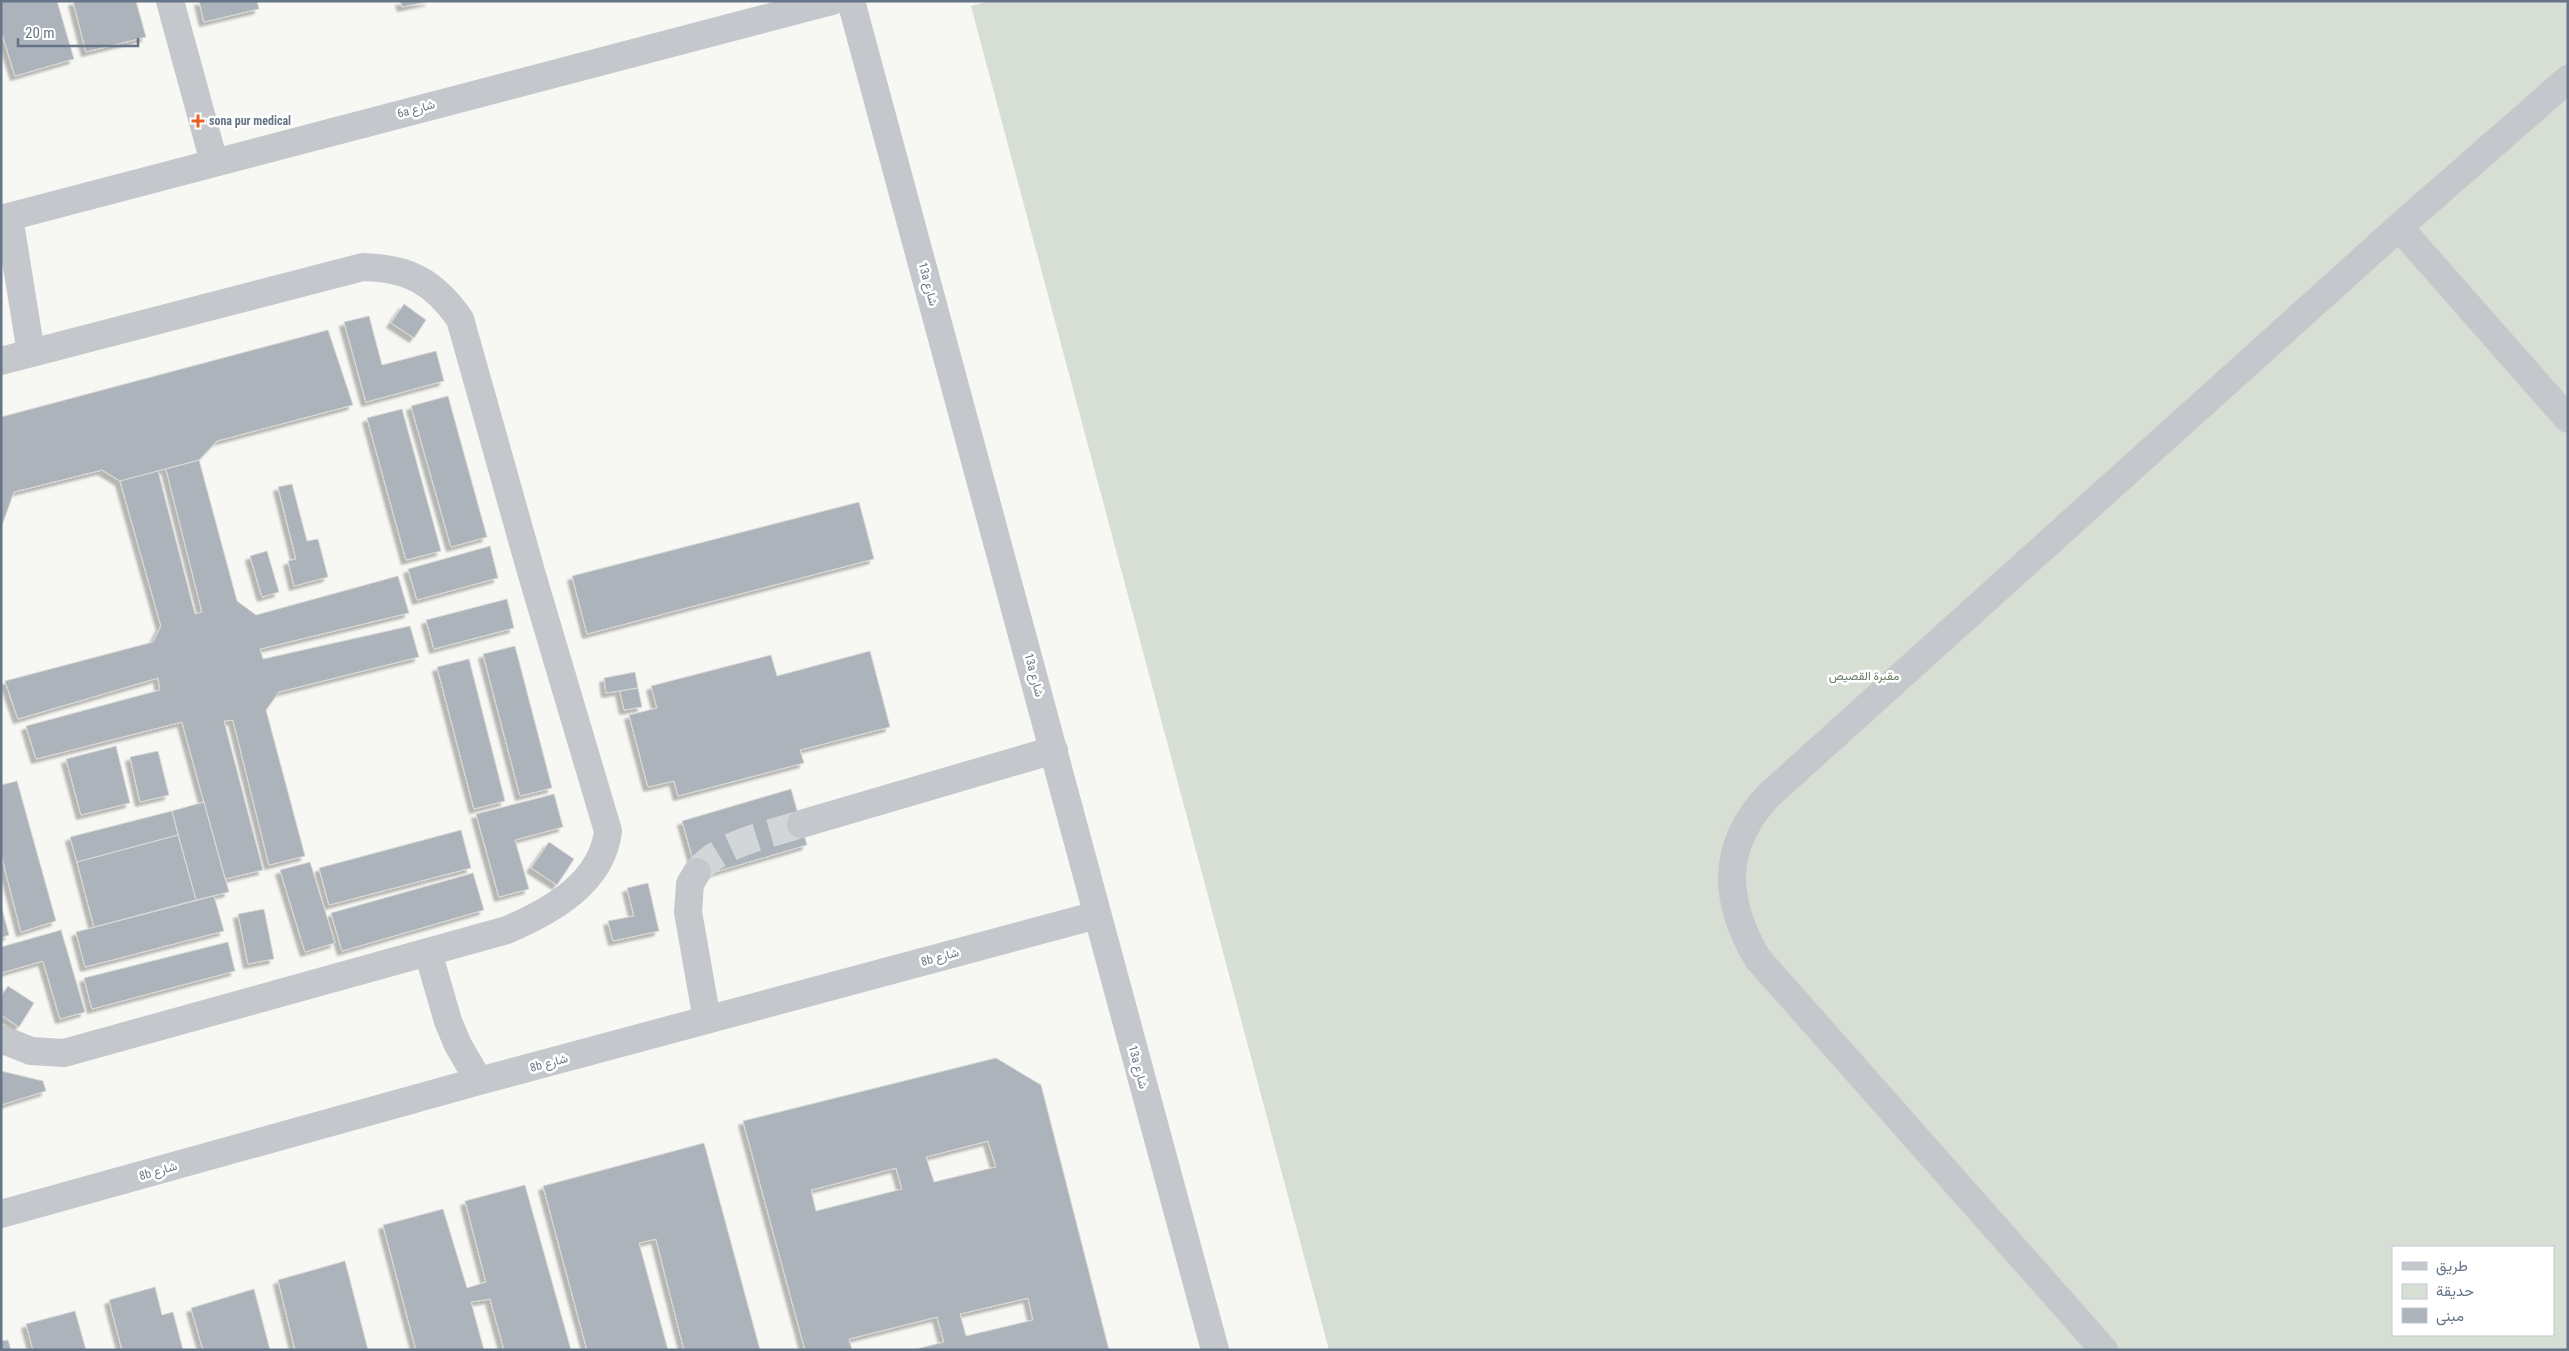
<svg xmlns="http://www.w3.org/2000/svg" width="2569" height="1351" font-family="'Roboto Condensed',Vazirmatn,sans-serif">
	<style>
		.green { fill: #d7ded4; fill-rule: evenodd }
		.building { fill: #acb3ba; stroke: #d8d8d6; fill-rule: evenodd; filter: url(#shadow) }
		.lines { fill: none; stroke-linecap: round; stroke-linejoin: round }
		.minor-tunnel { stroke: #d2d6d8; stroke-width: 28; stroke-dasharray: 28 14; stroke-linecap: butt }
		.minor { stroke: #c4c7cb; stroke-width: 28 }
		.poi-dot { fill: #e86022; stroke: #fff; stroke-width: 2 }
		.labels { text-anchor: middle; stroke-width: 5; stroke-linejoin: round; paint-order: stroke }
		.street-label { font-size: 12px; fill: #657486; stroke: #fff }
		.poi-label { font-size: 12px; font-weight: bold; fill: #657486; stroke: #fff; text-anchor: start }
		.park-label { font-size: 12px; fill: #677c64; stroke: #fff }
	</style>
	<defs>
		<filter id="shadow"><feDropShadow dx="-4.5" dy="4.5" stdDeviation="1" flood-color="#0004"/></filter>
	</defs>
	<rect width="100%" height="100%" fill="#f7f7f3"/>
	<!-- green -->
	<path class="green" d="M990 1H2568V1350H1329L971 6ZM2393 1247H2553V1335H2393Z"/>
	<!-- building -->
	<path class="building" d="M1 1H57L74 59 15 76 1 31Z
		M73 1H136L146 37 86 52Z
		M199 1H257L259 9 204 22Z
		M400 1H430L402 7Z
		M404 304 426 320 414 338 391 323Z
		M369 316 382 365 436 351 444 381 366 402 344 322Z
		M328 330 353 405 217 441 199 460 120 481 102 470 14 492 1 528V417Z
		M448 396 487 537 451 547 411 406Z
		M402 409 441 551 406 560 367 418Z
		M199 460 237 601 256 615 398 576 409 613 260 649 263 659 410 626 419 657 279 692 266 710 305 856 269 865 233 720 224 721 263 870 225 879 182 722 36 759 26 726 160 690 158 678 18 719 5 681 153 642 161 626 120 481 158 471 195 614 202 612 166 469Z
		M292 484 307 541 318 539 328 577 294 586 288 561 296 559 278 487Z
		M859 502 874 559 587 634 572 576Z
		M490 546 498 578 417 600 408 569Z
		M267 551 279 592 262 597 250 556Z
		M507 599 514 628 434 649 426 620Z
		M515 646 552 788 520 796 483 654Z
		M870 651 890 727 800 750 804 763 678 796 674 781 648 787 629 715 657 708 651 686 771 655 777 676Z
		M469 659 505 801 474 809 437 667Z
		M635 672 638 688 606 693 604 678Z
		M638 688 642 707 624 710 620 691Z
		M116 746 130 803 81 815 66 759Z
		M158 751 169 795 140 802 130 757Z
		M17 781 56 921 21 932 1 854V785Z
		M791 789 807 845 698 877 682 821Z
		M554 794 563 827 515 840 529 889 499 897 476 814Z
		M204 802 229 892 196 900 172 811Z
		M172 811 178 835 77 862 70 837Z
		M461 830 471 868 329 905 319 868Z
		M178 835 196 900 94 927 77 862Z
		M549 842 574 859 557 885 531 868Z
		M310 862 335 943 305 952 280 870Z
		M473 873 484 910 342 951 331 913Z
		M648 883 659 931 613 941 608 921 634 916 627 888Z
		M214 896 224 931 85 967 76 932Z
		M1 905 9 935 1 938Z
		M264 909 274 959 248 964 238 914Z
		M61 930 85 1012 60 1019 43 961 1 973V947Z
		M228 942 235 971 92 1009 84 978Z
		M8 986 34 1003 19 1027 1 1015V996Z
		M996 1058 1041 1085 1109 1350H913L944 1342 937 1317 849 1339 852 1350H805L743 1121ZM988 1141 996 1167 934 1182 926 1157ZM896 1168 902 1189 816 1211 811 1190ZM1028 1298 1033 1320 966 1336 960 1314Z
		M1 1071 43 1081 46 1091 1 1105Z
		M704 1143 760 1350H684L656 1239 639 1243 668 1350H587L543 1186Z
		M525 1185 571 1350H504L490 1299 471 1302 484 1350H416L383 1225 443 1209 467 1288 486 1282 465 1201Z
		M345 1261 368 1350H295L278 1280Z
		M155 1287 162 1315 173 1312 183 1350H122L109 1300Z
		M254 1289 270 1350H203L191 1308Z
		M75 1311 86 1350H33L26 1324Z
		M8 1340 11 1350H1V1341Z"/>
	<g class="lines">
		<!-- minor-tunnel -->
		<path class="minor-tunnel" d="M697 872C722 842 766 836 801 824"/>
		<!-- minor -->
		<path class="minor" d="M170 1 214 162
			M851 1 1215 1350
			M9 217 31 353
			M1 219 832 1
			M2399 227 2568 419
			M1 361 363 267C409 268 434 282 460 319L532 575 608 831C602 883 551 911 507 930L64 1053 31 1051 1 1039
			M801 824 1054 750
			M697 872 690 884 688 912 707 1020
			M428 952 448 1021 458 1045 479 1081
			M1 1214 479 1081 1097 915
			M2104 1350 1758 959C1723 900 1720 846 1770 794L2399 227 2568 79"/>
	</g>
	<!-- markers -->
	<path class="poi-dot" d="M195.5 113.5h5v5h5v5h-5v5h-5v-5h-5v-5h5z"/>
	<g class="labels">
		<!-- street labels -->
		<g class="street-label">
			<text transform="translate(416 109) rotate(-15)" y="4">6a شارع</text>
			<text transform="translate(928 284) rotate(75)" y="4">13a شارع</text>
			<text transform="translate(1034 675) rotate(75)" y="4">13a شارع</text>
			<text transform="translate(940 957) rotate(-15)" y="4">8b شارع</text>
			<text transform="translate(549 1063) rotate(-15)" y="4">8b شارع</text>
			<text transform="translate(1138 1067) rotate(75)" y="4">13a شارع</text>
			<text transform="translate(158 1171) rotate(-16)" y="4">8b شارع</text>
		</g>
		<!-- poi labels -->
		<g class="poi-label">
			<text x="209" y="125">sona pur medical</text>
		</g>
		<!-- park labels -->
		<g class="park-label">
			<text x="1864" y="680">مقبرة القصيص</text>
		</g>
	</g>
	<!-- border -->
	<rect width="2569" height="1351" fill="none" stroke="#657486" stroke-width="5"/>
	<!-- legend -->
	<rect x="2392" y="1246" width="162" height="90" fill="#ffffff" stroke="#c1c7cf"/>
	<rect x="2402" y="1262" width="25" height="8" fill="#c4c7cb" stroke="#c1c7cf"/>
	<text x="2436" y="1271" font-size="15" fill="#657486">طريق</text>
	<rect x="2402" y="1284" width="25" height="15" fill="#d7ded4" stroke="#c1c7cf"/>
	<text x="2436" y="1296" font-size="15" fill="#657486">حديقة</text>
	<rect x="2402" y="1308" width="25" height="15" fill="#acb3ba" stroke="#c1c7cf"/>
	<text x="2436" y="1321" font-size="15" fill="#657486">مبنى</text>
	<!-- scale -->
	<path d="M18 38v8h120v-8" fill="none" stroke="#657486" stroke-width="2.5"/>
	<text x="25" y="38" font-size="15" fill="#657486" stroke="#ffffff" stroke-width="4" paint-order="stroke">20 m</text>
</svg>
